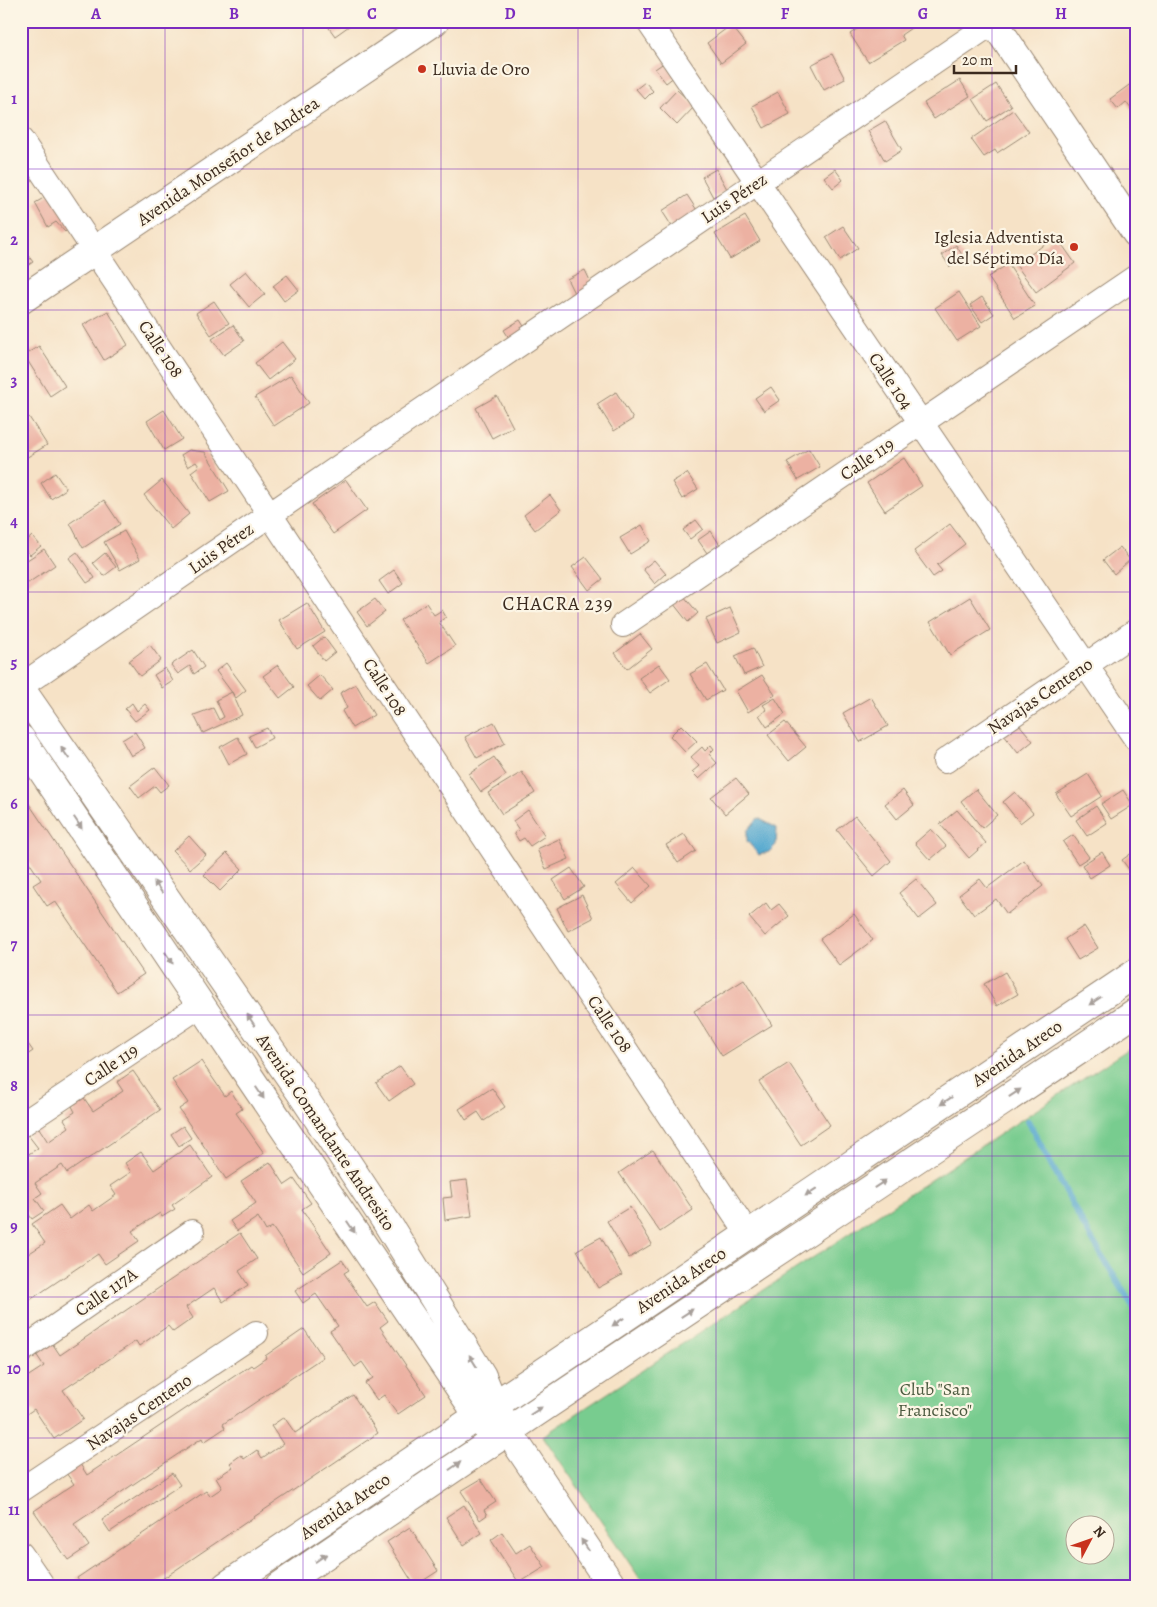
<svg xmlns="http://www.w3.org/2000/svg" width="1157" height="1607" font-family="Alegreya,serif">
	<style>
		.green { fill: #78cc8f; stroke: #5a7b56; fill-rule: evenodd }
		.water { fill: #54a8cf; stroke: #486976 }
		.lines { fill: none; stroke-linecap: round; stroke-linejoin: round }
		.stream { stroke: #54a8cf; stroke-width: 6 }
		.building { fill: #ecb1a2 }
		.street-casing { stroke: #988672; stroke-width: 26 }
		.secondary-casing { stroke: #988672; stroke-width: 30 }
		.street { stroke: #fff; stroke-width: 24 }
		.secondary { stroke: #fff; stroke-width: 28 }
		.oneway { fill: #a79f9a }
		.grid { fill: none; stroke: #7b2cbf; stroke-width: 1; stroke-opacity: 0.55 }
		.poi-dot { fill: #c8321e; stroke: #fcf5e5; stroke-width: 2 }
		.labels { text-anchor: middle; stroke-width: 4.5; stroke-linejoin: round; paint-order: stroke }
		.poi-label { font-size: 18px; fill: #3b2a1e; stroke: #fcf5e5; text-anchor: start }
		.street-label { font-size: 18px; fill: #3b2a1e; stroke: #fcf5e5 }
		.park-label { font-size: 18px; fill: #4d5b40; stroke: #fcf5e5 }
		.neighbourhood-label { font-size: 19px; letter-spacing: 1px; fill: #3b2a1e; stroke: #fcf5e5 }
		.neatline { fill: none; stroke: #7b2cbf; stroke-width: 2 }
		.grid-label { font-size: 16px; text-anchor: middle; font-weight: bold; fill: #7b2cbf }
	</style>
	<rect width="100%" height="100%" fill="#fcf5e5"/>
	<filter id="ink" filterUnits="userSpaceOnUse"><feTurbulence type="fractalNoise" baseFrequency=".02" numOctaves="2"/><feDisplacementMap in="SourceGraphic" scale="10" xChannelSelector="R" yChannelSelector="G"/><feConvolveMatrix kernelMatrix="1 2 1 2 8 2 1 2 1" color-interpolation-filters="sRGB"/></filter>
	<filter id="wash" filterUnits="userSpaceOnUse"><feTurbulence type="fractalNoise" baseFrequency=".0096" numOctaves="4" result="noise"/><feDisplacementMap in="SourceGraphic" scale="20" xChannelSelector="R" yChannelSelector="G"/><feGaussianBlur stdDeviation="1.12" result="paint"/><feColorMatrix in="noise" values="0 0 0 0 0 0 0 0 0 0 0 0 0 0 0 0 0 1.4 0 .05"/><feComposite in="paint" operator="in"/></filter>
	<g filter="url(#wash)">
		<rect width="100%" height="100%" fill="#f6e2c6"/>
		<!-- green -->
		<path class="green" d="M1136 1044V1586H645L543 1436ZM1074 1524H1104V1554H1074Z"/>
		<!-- water -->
		<path class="water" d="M758 818 777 828 776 845 769 852 759 855 747 841V831Z"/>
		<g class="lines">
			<!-- stream -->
			<path class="stream" d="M1028 1121 1084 1226 1136 1312"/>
		</g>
		<g id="blocks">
			<!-- building -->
			<path class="building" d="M324 21H356L335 36Z
				M771 21H788L776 29Z
				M869 21H911L914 26 901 35 904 40 868 62 850 34Z
				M731 25 746 44 721 63 707 43Z
				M832 54 845 79 824 90 811 65Z
				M665 62 675 76 666 83 655 69Z
				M960 80 970 96 934 119 924 103Z
				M1136 80V112L1134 113 1126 102 1118 109 1110 99Z
				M645 82 653 91 645 99 636 89Z
				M996 84 1011 106 987 121 973 99Z
				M677 90 695 106 677 125 660 108Z
				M778 92 790 114 764 128 752 106Z
				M1013 110 1029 132 997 153 995 150 984 157 971 139Z
				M885 121 902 150 885 161 868 131Z
				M716 169 727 189 713 197 702 177Z
				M835 169 843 180 833 188 824 177Z
				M54 192 73 225 65 232 56 222 48 227 35 203Z
				M687 195 700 215 675 231 662 211Z
				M745 216 760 241 730 259 715 234Z
				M843 226 858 248 840 260 826 237Z
				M1056 236 1075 263 1036 292 1016 265Z
				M956 245 964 258 950 267 942 255Z
				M21 246 33 262 21 270Z
				M1008 264 1035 306 1015 318 988 277Z
				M585 270 594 289 576 297 567 279Z
				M246 271 265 294 249 307 230 284Z
				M287 275 299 290 284 301 273 286Z
				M959 292 981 326 957 341 935 308Z
				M982 297 994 314 982 322 970 305Z
				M214 301 229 323 211 335 196 313Z
				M108 311 128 345 104 360 83 325Z
				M520 320 527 331 511 341 504 330Z
				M233 325 244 341 224 355 212 339Z
				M282 342 295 359 268 380 255 363Z
				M39 346 65 386 50 396 24 355Z
				M291 375 309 403 274 426 255 397Z
				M771 387 780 400 764 411 755 398Z
				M616 392 633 419 614 431 597 404Z
				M497 396 513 427 492 438 476 408Z
				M164 410 182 439 164 450 147 421Z
				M29 417 47 445 21 461V422Z
				M809 449 820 467 798 480 787 462Z
				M189 450 205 452 229 491 210 502 191 472 199 466 196 462 188 467 181 455Z
				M904 458 922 486 885 511 867 483Z
				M55 473 66 489 51 499 41 483Z
				M687 473 698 489 682 499 672 482Z
				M162 480 189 514 171 529 144 495Z
				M346 480 367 510 333 534 312 504Z
				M550 495 561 510 535 530 524 515Z
				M104 500 120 524 83 548 70 523Z
				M696 520 703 529 690 539 683 530Z
				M950 524 965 544 937 565 942 571 933 577 914 551Z
				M642 525 651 541 630 554 620 538Z
				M124 531 140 559 120 570 104 542Z
				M711 531 720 545 707 553 698 540Z
				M32 536 41 546 30 555 22 545Z
				M1120 547 1130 560 1114 574 1103 560Z
				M44 549 55 565 22 587 21 564Z
				M77 552 95 578 87 583 69 558Z
				M105 553 116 567 104 576 93 563Z
				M586 557 603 579 589 590 572 567Z
				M654 560 666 574 655 584 643 569Z
				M394 570 403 583 388 594 379 581Z
				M683 595 698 613 688 622 673 603Z
				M970 597 990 630 950 655 930 622Z
				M375 599 385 612 367 626 357 612Z
				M307 603 325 632 297 649 279 620Z
				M426 603 434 615 442 610 446 617 439 622 455 646 429 663 400 620Z
				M730 608 741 632 717 643 706 619Z
				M640 634 652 649 627 669 615 653Z
				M324 637 335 652 324 661 313 646Z
				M150 645 161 660 140 676 129 661Z
				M753 648 762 667 744 675 735 656Z
				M193 650 204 667 194 674 190 666 178 674 171 665Z
				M226 663 246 690 236 698 216 671Z
				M659 664 670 679 650 693 639 678Z
				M707 664 723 690 706 700 690 674Z
				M278 665 294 687 280 698 263 676Z
				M165 668 173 681 162 688 154 675Z
				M320 675 333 690 320 701 307 686Z
				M762 675 775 695 748 712 736 691Z
				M356 684 374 715 352 728 342 711 347 708 340 693Z
				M232 692 242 715 203 733 194 715 213 708 219 720 224 717 216 700Z
				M871 697 888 726 860 742 843 713Z
				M775 698 785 714 767 727 759 715 767 710 763 705Z
				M132 703 137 711 145 704 150 710 135 721 125 709Z
				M494 722 505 743 477 758 465 737Z
				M785 722 806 747 789 761 768 735Z
				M1018 723 1033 741 1018 753 1004 735Z
				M681 725 697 741 685 752 670 736Z
				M267 728 272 738 255 747 249 736Z
				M135 732 145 748 131 756 122 740Z
				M238 737 247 754 229 764 220 747Z
				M711 745 714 749 709 754 717 763 699 779 692 772 699 766 691 757 702 747 705 751Z
				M494 757 506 775 481 792 469 774Z
				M155 767 169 785 160 792 155 786 139 798 130 786Z
				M522 772 535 793 502 814 488 793Z
				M1088 774 1102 796 1071 816 1056 794Z
				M736 778 749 794 725 814 711 797Z
				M976 789 997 815 982 828 961 801Z
				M903 790 914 805 897 819 885 804Z
				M1123 790 1133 805 1111 819 1101 804Z
				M21 792 144 974 117 992 55 901 47 906 33 885 41 880 21 850Z
				M1015 792 1033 813 1020 823 1003 802Z
				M1096 806 1107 823 1087 836 1076 820Z
				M528 810 545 836 530 846 524 838 519 841 514 833 519 830 513 821Z
				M957 810 986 843 969 858 940 824Z
				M855 816 891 861 874 876 837 830Z
				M931 829 946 846 930 860 915 843Z
				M684 834 696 851 678 863 666 845Z
				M1073 835 1089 857 1078 864 1063 842Z
				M189 836 206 855 190 869 173 851Z
				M559 839 569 859 546 869 537 849Z
				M1136 850V879L1122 860Z
				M1102 852 1110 865 1090 878 1082 865Z
				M227 853 242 869 220 891 204 875Z
				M1024 860 1043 886 1007 914 996 899 974 915 959 895 980 879 987 888Z
				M571 868 584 887 565 899 553 880Z
				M635 868 651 886 632 903 616 884Z
				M916 879 937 905 919 919 899 893Z
				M582 895 593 918 568 931 557 908Z
				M766 903 771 910 779 904 789 916 765 936 749 917Z
				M854 914 873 940 839 965 820 939Z
				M1084 926 1098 948 1078 960 1065 939Z
				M1005 972 1018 994 997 1006 984 984Z
				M744 980 772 1025 722 1056 694 1011Z
				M21 1034 33 1051 21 1059Z
				M201 1061 225 1096 231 1091 242 1109 236 1113 264 1153 226 1179 179 1109 188 1103 172 1080Z
				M789 1063 830 1125 801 1145 759 1082Z
				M400 1066 413 1084 389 1101 376 1083Z
				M133 1071 160 1110 67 1173 62 1165 35 1183 42 1193 35 1198 44 1211 32 1219 23 1206 21 1207V1153L24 1157 38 1148 28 1135 39 1128 48 1142 69 1127 64 1119 75 1112 72 1106 84 1098 93 1111 123 1091 117 1082Z
				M492 1088 505 1107 484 1121 478 1112 466 1120 459 1109Z
				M183 1126 191 1138 179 1146 171 1134Z
				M190 1145 212 1177 172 1205 175 1209 162 1217 160 1213 132 1231 139 1241 105 1264 98 1254 21 1306V1250L24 1249 28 1254 45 1243 32 1224 60 1205 70 1219 89 1205 93 1211 116 1195 110 1186 131 1172 125 1163 141 1152 154 1170Z
				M653 1150 693 1210 660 1232 619 1173Z
				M270 1162 285 1185 294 1179 311 1203 302 1209 331 1253 303 1272 272 1227 266 1231 258 1217 237 1231 230 1221 256 1203 241 1181Z
				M467 1180 472 1216 445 1220 443 1198 452 1197 450 1182Z
				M630 1207 652 1244 629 1258 607 1221Z
				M240 1233 257 1259 239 1271 248 1285 223 1302 214 1288 186 1307 193 1318 173 1332 168 1326 139 1346 136 1341 63 1390 83 1419 54 1439 34 1409 21 1418V1381L44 1366 36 1354 52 1343 60 1355Z
				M601 1237 622 1275 598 1288 577 1250Z
				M342 1260 349 1270 344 1273 367 1307 375 1302 388 1321 380 1327 426 1395 398 1414 384 1395 377 1400 365 1383 373 1378 362 1362 355 1367 330 1331 338 1326 316 1294 303 1303 295 1291Z
				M304 1329 323 1357 223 1424 225 1428 204 1442 202 1438 74 1524 89 1546 68 1560 34 1511 74 1484 66 1473 80 1464 87 1475 251 1365 253 1367 266 1358 265 1356Z
				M353 1395 378 1433 152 1586H82L77 1578 206 1491 210 1496 222 1488 216 1478 233 1467 230 1463 241 1455 244 1459 257 1450 262 1458 283 1444 271 1426 284 1417 295 1433Z
				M172 1473 180 1485 110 1532 102 1520Z
				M481 1479 496 1502 484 1510 487 1515 480 1520 461 1491Z
				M464 1505 482 1533 464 1545 446 1517Z
				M410 1527 438 1571 415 1586 387 1542Z
				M502 1532 516 1553 530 1544 545 1567 519 1583 491 1540Z"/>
		</g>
	</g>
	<g filter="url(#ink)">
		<use href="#blocks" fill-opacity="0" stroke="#988672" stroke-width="1"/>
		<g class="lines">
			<defs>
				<path id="street" d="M648 21 1136 739
					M21 140 748 1234
					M623 625 1136 277
					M21 686 390 432 995 21
					M945 761 1136 631
					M21 1125 201 1005
					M21 1351 192 1232
					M21 1490 256 1333
					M21 1554 43 1586"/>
				<path id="secondary" d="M993 21 1136 233
					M21 300 435 21
					M21 689 301 1093 389 1226 482 1376 494 1405 518 1446 612 1586
					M21 739 488 1430
					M226 1586 1136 973
					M280 1586C563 1391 851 1204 1136 1012"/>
			</defs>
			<!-- street casing -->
			<use href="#street" class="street-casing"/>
			<!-- secondary casing -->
			<use href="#secondary" class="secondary-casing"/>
			<!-- street -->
			<use href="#street" class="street"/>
			<!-- secondary -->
			<use href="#secondary" class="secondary"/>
		</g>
		<!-- one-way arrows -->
		<defs><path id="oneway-solid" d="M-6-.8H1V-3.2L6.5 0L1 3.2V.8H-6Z" transform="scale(1.25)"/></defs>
		<g class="oneway">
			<use href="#oneway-solid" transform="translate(65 753) rotate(-125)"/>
			<use href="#oneway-solid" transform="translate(78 823) rotate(56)"/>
			<use href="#oneway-solid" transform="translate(158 887) rotate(-125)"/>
			<use href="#oneway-solid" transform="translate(169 958) rotate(56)"/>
			<use href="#oneway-solid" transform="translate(1095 1001) rotate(146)"/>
			<use href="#oneway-solid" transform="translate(251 1020) rotate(-124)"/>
			<use href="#oneway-solid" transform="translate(260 1093) rotate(56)"/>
			<use href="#oneway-solid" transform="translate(1015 1093) rotate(-34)"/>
			<use href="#oneway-solid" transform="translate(946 1101) rotate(146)"/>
			<use href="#oneway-solid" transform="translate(880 1184) rotate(-34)"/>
			<use href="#oneway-solid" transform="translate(811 1192) rotate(146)"/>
			<use href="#oneway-solid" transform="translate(351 1227) rotate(56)"/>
			<use href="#oneway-solid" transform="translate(687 1313) rotate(-33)"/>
			<use href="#oneway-solid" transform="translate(618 1322) rotate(146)"/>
			<use href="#oneway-solid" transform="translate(473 1361) rotate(-122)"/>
			<use href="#oneway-solid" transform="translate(536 1411) rotate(-33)"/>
			<use href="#oneway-solid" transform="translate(455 1466) rotate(-35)"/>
			<use href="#oneway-solid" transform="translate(585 1545) rotate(-124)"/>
			<use href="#oneway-solid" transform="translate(321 1558) rotate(-35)"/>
		</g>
	</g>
	<!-- grid -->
	<path class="grid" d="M165 21V1586M303 21V1586M441 21V1586M578 21V1586M716 21V1586M854 21V1586M992 21V1586M21 169H1136M21 310H1136M21 451H1136M21 592H1136M21 733H1136M21 874H1136M21 1015H1136M21 1156H1136M21 1297H1136M21 1438H1136"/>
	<!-- markers -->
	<g class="poi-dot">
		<circle cx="422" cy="69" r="5"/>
		<circle cx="1074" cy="247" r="5"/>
	</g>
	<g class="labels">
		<!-- poi labels -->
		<g class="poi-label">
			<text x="432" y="75">Lluvia de Oro</text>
			<text x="1064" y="243" text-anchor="end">Iglesia Adventista<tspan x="1064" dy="21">del Séptimo Día</tspan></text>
		</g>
		<!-- street labels -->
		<g class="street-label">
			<text transform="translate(228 161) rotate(-34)" y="6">Avenida Monseñor de Andrea</text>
			<text transform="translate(734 198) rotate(-34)" y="6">Luis Pérez</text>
			<text transform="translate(161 349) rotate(56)" y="6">Calle 108</text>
			<text transform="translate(891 381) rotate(56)" y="6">Calle 104</text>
			<text transform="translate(867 459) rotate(-34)" y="6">Calle 119</text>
			<text transform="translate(221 548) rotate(-35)" y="6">Luis Pérez</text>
			<text transform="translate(385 687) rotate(57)" y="6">Calle 108</text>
			<text transform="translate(1040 696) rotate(-34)" y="6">Navajas Centeno</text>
			<text transform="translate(610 1024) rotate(56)" y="6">Calle 108</text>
			<text transform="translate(1017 1053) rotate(-34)" y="6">Avenida Areco</text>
			<text transform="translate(111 1065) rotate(-34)" y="6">Calle 119</text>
			<text transform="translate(326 1132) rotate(56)" y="6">Avenida Comandante Andresito</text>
			<text transform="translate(681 1280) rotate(-34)" y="6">Avenida Areco</text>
			<text transform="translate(106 1292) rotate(-35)" y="6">Calle 117A</text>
			<text transform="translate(139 1412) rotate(-34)" y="6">Navajas Centeno</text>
			<text transform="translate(345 1506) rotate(-34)" y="6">Avenida Areco</text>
		</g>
		<!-- park labels -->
		<g class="park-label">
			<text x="935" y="1395">Club "San<tspan x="935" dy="21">Francisco"</tspan></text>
		</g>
		<!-- neighbourhood labels -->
		<g class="neighbourhood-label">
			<text x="558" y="610">CHACRA 239</text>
		</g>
	</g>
	<!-- margin -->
	<rect width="1157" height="1607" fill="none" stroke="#fcf5e5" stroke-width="55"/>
	<!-- north arrow -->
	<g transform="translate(1090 1540) rotate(49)"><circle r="24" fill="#fcf5e5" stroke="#afa495"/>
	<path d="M0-4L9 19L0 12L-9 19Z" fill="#c8321e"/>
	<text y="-8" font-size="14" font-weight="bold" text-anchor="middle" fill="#3b2a1e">N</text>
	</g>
	<!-- scale -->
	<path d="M954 65v8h62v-8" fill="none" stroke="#3b2a1e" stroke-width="2.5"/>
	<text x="962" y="65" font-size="15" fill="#3b2a1e" stroke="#fcf5e5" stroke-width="4" paint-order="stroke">20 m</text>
	<rect x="28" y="28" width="1102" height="1552" class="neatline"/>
	<g class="grid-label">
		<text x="96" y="19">A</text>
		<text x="234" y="19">B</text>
		<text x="372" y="19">C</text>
		<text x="510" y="19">D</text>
		<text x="647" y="19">E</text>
		<text x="785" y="19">F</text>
		<text x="923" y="19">G</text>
		<text x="1061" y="19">H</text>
		<text x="14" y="104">1</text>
		<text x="14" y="245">2</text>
		<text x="14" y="386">3</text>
		<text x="14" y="527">4</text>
		<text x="14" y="668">5</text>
		<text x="14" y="809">6</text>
		<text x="14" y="950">7</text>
		<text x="14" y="1091">8</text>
		<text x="14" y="1232">9</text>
		<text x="14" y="1374">10</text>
		<text x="14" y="1515">11</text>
	</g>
</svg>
